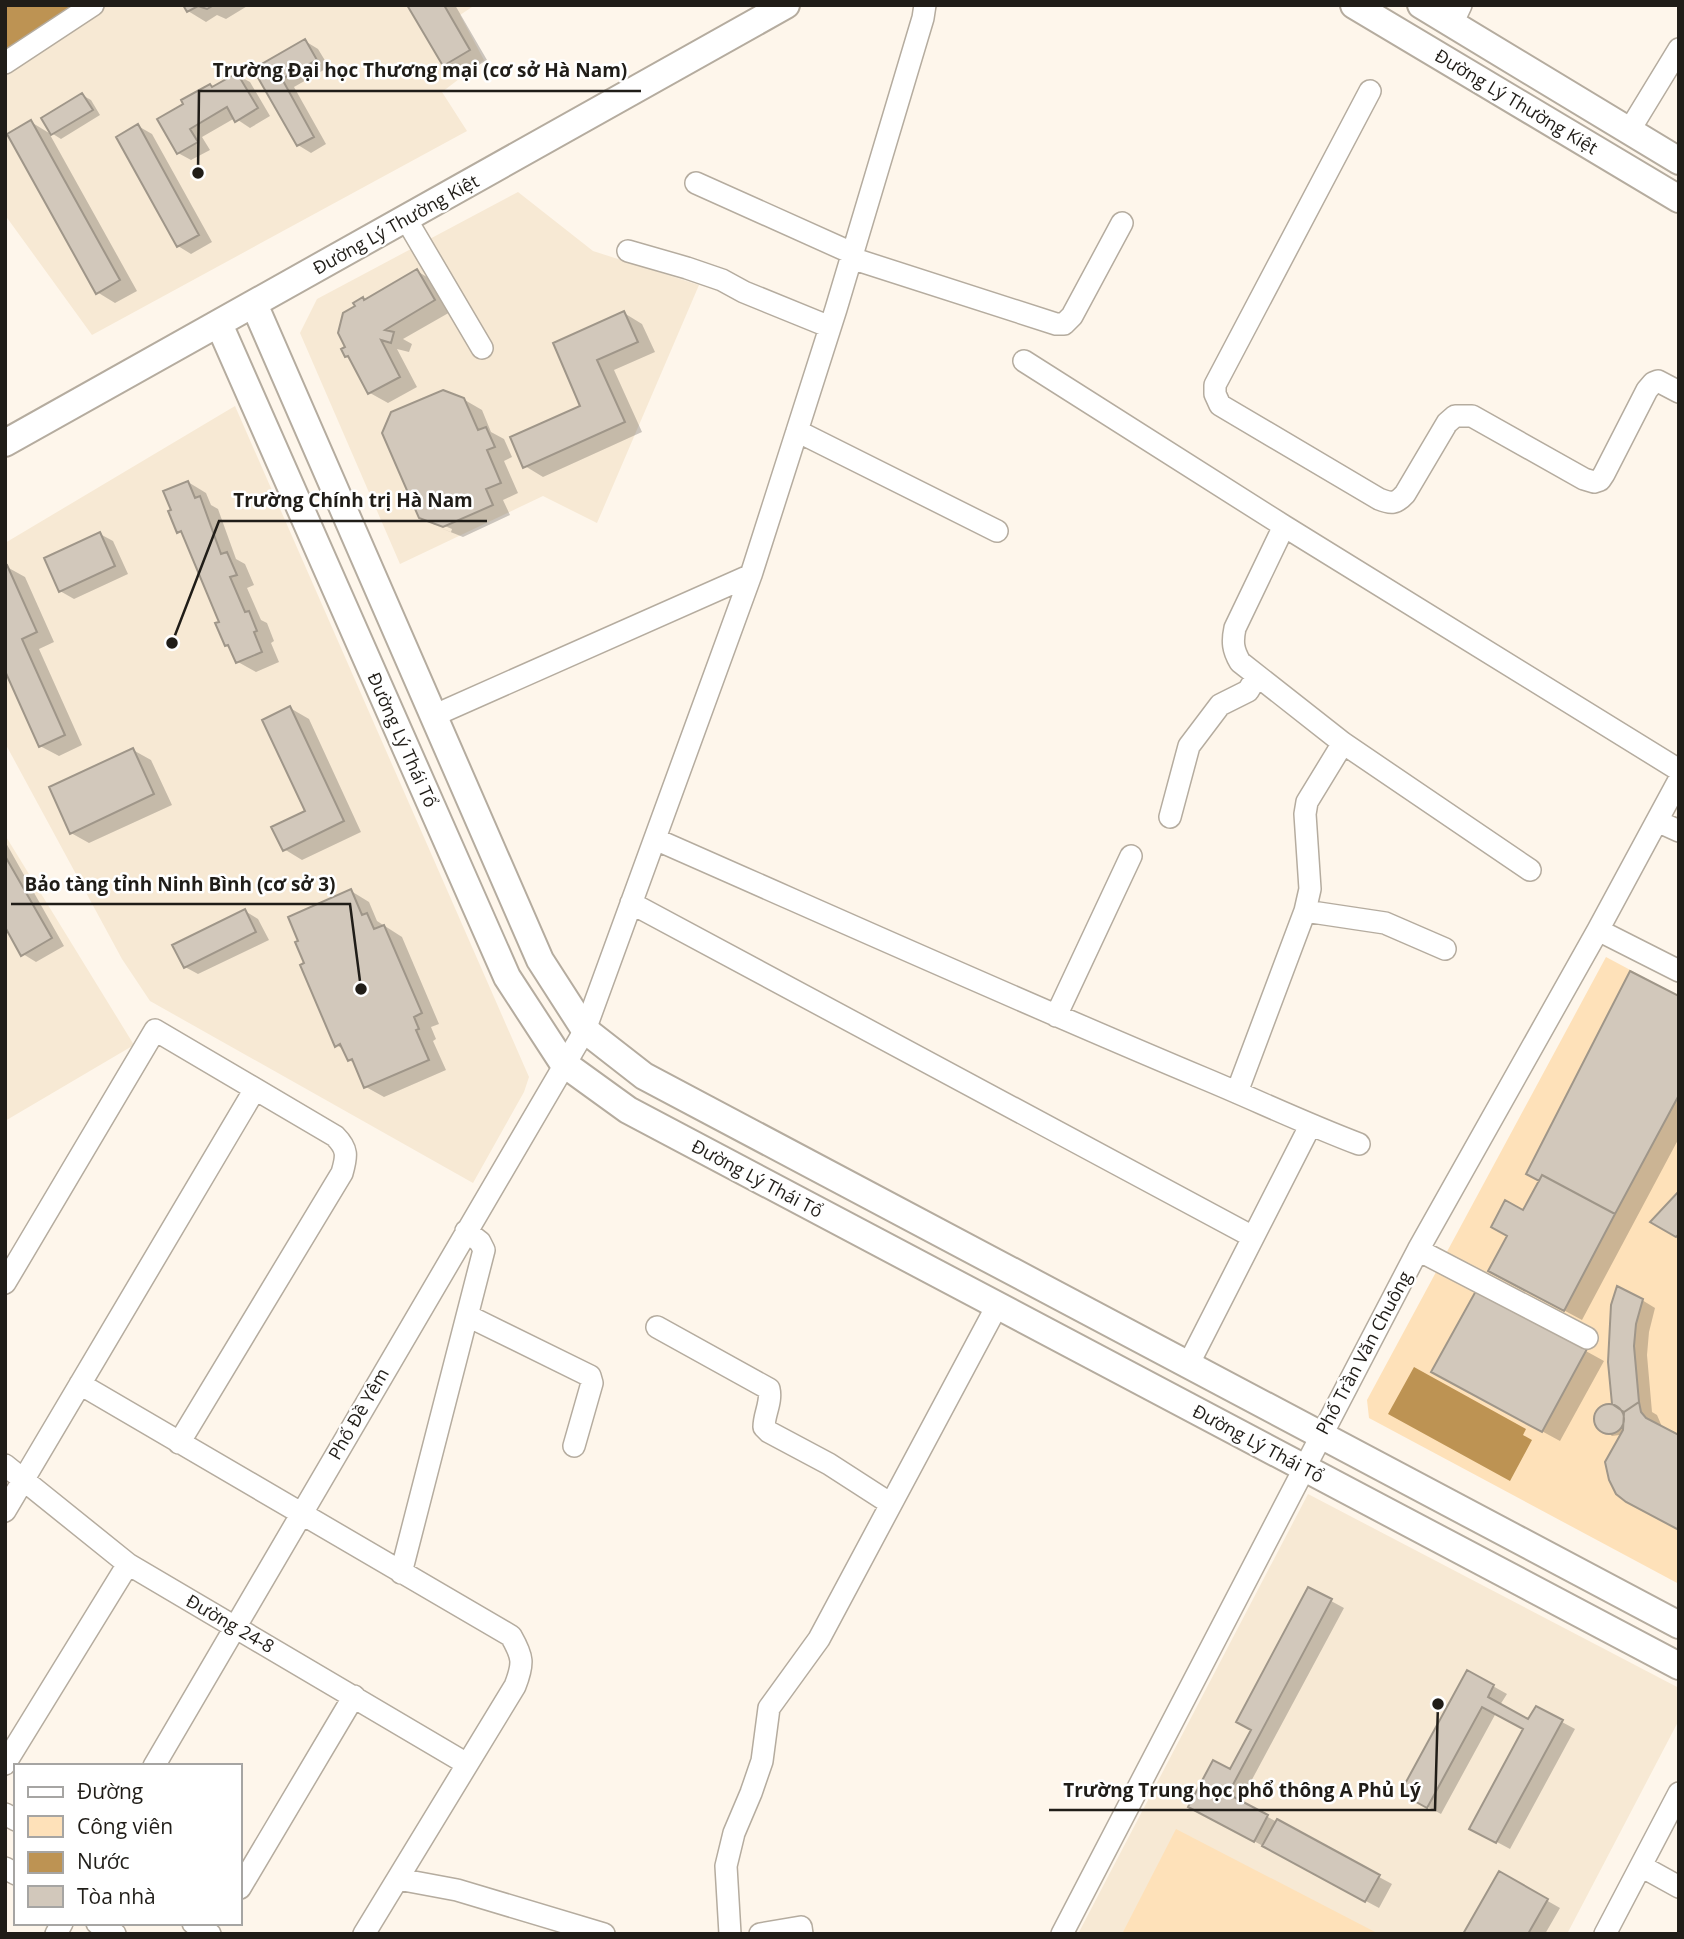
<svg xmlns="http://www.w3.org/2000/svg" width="1684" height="1939" font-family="'Open Sans',sans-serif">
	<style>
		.built { fill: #f7e9d4 }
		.green { fill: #fee1b9 }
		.water { fill: #bd9353 }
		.shadow { fill: #0003 }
		.building { fill: #d2c8bb; stroke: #9f9689; stroke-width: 2 }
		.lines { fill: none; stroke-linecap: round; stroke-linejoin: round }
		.minor-casing { stroke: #b5ac9f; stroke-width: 24 }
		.major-casing { stroke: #b5ac9f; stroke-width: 30 }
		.minor { stroke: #fff; stroke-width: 21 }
		.major { stroke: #fff; stroke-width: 26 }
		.labels { text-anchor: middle; stroke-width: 5; stroke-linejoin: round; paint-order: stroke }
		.street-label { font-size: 18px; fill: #201d18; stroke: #fff }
		.leader { fill: none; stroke: #201d18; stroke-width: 2.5 }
		.callout-dot { fill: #201d18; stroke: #fff; stroke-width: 2.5 }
		.callout-label { font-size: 19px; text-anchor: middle; font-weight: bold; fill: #201d18; stroke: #fff; stroke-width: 5; stroke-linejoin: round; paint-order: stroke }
	</style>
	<rect width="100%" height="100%" fill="#fef6eb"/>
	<!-- built -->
	<path class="built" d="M77 5H475L460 15 484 60 442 92 467 131 92 335 5 215V52Z
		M518 192 593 251 699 285 597 523 543 496 400 564 300 333 317 299Z
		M235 406 529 1077 524 1092 473 1183 150 1001 122 959 5 743V543Z
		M5 835 134 1045 5 1121Z
		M1308 1494 1679 1688V1720L1567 1934H1078Z"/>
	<!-- green -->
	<path class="green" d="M1606 957 1679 996V1584L1369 1418 1367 1400Z
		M1176 1829 1379 1934H1122Z"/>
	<!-- water -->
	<path class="water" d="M5 5H77L5 52Z
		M1414 1367 1526 1429 1523 1435 1532 1440 1510 1481 1388 1414Z"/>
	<!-- shadow -->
	<path class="shadow" d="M185 5H249L226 19 217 15 206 22 188 11Z
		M409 5H455L487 60 462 75 444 65Z
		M305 41 318 49 329 67 294 87 326 144 311 153 298 145 256 69Z
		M237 75 250 82 270 116 250 128 235 118 202 137 210 150 191 160 178 153 159 120Z
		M82 95 91 100 100 115 61 139 53 134Z
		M31 122 49 133 137 291 115 303 97 292Z
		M138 126 152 134 212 242 191 254 178 246Z
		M417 271 435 282 452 311 403 339 412 344 409 352 397 349 417 387 388 403 370 393 352 359 347 356 366 301Z
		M624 313 642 324 655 352 614 370 642 432 543 477 525 466 583 406 555 344Z
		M463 399 482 410 491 432 504 439 512 457 504 461 518 493 503 500 510 515 463 537 438 527 451 532 452 529 435 522V525L421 517Z
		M188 482 206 493 211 505 218 509 236 559 245 564 254 585 247 588 261 620 267 623 274 641 271 643 279 662 256 672 238 662 232 648 227 645 221 623 184 534 179 532Z
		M100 534 113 541 128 574 74 599 60 591Z
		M7 567 25 577 54 642 39 649 82 745 59 756 40 746Z
		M290 708 309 719 361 832 302 860 284 849 307 812Z
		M133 750 151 760 172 805 89 843 71 833Z
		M6 843 64 946 36 962 23 954 5 924Z
		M351 891 369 902 377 921 402 937 439 1024 431 1027 436 1039 433 1041 446 1070 384 1097 366 1087 356 1064 349 1060 345 1050 336 1045 306 964Z
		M245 911 258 919 269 940 198 974 185 967Z
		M1679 998V1138L1582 1320 1509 1281V1236Z
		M1477 1291 1604 1361 1560 1441 1451 1382Z
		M1642 1300 1655 1308 1649 1332 1647 1355 1652 1412 1657 1415 1663 1429 1612 1436 1597 1424 1598 1412 1608 1405 1621 1409 1609 1362 1612 1305Z
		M1309 1589 1344 1608 1240 1802 1392 1884 1379 1908 1203 1814 1231 1771 1253 1730Z
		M1468 1672 1507 1694 1500 1705 1529 1721 1536 1708 1575 1729 1510 1849 1471 1828 1525 1729 1496 1713 1441 1814 1402 1793Z
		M1500 1874 1560 1908 1545 1934H1465Z"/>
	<!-- building -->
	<path class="building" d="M183 5H214L207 9 198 6 187 12Z
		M407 5H444L470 50 443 66Z
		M305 39 317 60 282 79 314 137 297 146 253 69Z
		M237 73 258 108 235 122 227 107 190 129 198 142 177 154 157 119 183 104 181 100 210 84 212 87Z
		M82 93 93 110 51 135 41 118Z
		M31 120 120 280 96 294 7 134Z
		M138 124 199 235 177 247 116 137Z
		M417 269 435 300 385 330 394 332 391 343 381 340 400 377 368 394 348 356 345 357 341 349 345 347 338 333 343 313 355 306 353 303 363 297 364 300Z
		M624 311 638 342 597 360 625 422 523 468 510 437 580 406 553 343Z
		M443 390 464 398 478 430 486 427 495 447 487 450 501 483 486 489 493 505 443 527 419 518 382 433 391 412Z
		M188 481 195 498 200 496 221 554 227 552 237 575 230 577 245 612 249 611 257 631 254 632 262 652 236 663 228 645 225 646 215 623 219 622 181 531 177 533 168 511 171 510 163 491Z
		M100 532 115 566 59 592 44 558Z
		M7 565 37 632 22 639 65 735 39 747 5 671V566Z
		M290 706 344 821 283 851 271 827 305 811 262 720Z
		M133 748 154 794 70 834 49 787Z
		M5 856 52 938 21 956 5 927Z
		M351 889 362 915 367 913 374 929 384 925 422 1013 414 1017 419 1029 416 1030 429 1060 364 1088 352 1059 348 1061 340 1044 335 1047 300 965 304 963 295 942 298 941 288 917Z
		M245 909 256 932 184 968 172 945Z
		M1630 971 1679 996V1095L1615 1214 1542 1175 1539 1181 1526 1174Z
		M1542 1175 1615 1214 1564 1311 1488 1271 1507 1236 1491 1227 1505 1200 1523 1210Z
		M1679 1191V1234L1676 1237 1650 1222Z
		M1617 1286 1643 1299 1636 1324 1634 1346 1639 1402 1624 1412 1612 1404 1608 1362 1611 1305Z
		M1477 1289 1587 1349 1542 1432 1431 1372Z
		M1639 1402 1641 1412 1646 1418 1679 1435V1530L1626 1502 1616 1494 1609 1480 1605 1462 1623 1430 1624 1412Z
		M1594 1419a15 15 0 1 1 30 0a15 15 0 1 1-30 0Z
		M1308 1587 1332 1599 1228 1794 1268 1815 1254 1842 1188 1807 1213 1760 1230 1769 1251 1730 1236 1722Z
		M1467 1670 1494 1685 1488 1697 1528 1719 1536 1706 1563 1720 1496 1843 1469 1829 1523 1729 1482 1707 1427 1808 1400 1793Z
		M1277 1819 1380 1875 1365 1902 1262 1846Z
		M1499 1871 1548 1899 1528 1934H1463Z"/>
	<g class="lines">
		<defs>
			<path id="minor" d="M1452 24 1461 5
				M5 63 93 5
				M1370 91 1215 385V394L1220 405 1379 499C1391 504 1396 504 1405 494L1447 423 1455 416H1472L1584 479 1594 482 1600 480 1604 474 1647 390 1653 383 1658 381 1679 392
				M1629 131 1679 49
				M696 183 852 253
				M406 219 482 348
				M628 251 687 268 722 280 744 292 830 327
				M851 258 1056 324H1064L1072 316 1122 223
				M1024 361 1284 526 1679 770
				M797 431 997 531
				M1284 526 1235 628C1232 642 1233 650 1240 662L1343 743 1530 870
				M433 716 751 575
				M1170 817 1189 746 1220 705 1248 691 1257 676
				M1657 821 1679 831
				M655 839C837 919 1019 1001 1203 1078 1256 1100 1306 1124 1359 1144
				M631 903 1253 1237
				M1305 911 1385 923 1445 949
				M1598 930 1679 971
				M1056 1016 1131 856
				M1237 1092 1305 911 1310 889 1305 814 1307 802 1343 743
				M1418 1250 1587 1338
				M5 1283 155 1030 335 1136C348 1149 347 1156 342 1173L179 1443
				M468 1316 590 1376 592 1383 574 1446
				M657 1327 769 1389C772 1402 764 1414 764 1427L769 1432 829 1464 891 1504
				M1188 1365 1310 1126
				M80 1384 511 1636C523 1657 524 1663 515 1686L364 1934
				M5 1465 128 1564 467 1764
				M5 1511 255 1089
				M401 1573 484 1250 480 1242 466 1231
				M5 1764 128 1564
				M154 1766 585 1030 751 575 836 309 923 18 925 5
				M5 1814 16 1820
				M1641 1866 1679 1887
				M5 1868 16 1874
				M398 1879 457 1890 604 1934
				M240 1888 354 1696
				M97 1923 115 1934
				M193 1923 210 1934
				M56 1934 62 1923
				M730 1934 726 1866 734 1833 751 1793 762 1761 769 1708 819 1639 997 1306
				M760 1934 801 1927 802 1934
				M1062 1934 1418 1250 1598 930 1679 780
				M1605 1934 1679 1793"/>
			<path id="major" d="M1354 5 1679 199
				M1421 5 1679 161
				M254 304 540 960 585 1030 644 1076 1679 1625
				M219 324 507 977 563 1063 628 1110 1679 1666
				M5 443 786 5"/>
		</defs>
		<!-- minor casing -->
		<use href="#minor" class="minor-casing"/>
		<!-- major casing -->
		<use href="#major" class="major-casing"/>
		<!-- minor -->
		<use href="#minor" class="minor"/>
		<!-- major -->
		<use href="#major" class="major"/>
	</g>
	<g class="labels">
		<!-- street labels -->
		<g class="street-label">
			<text transform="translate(1516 102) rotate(31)" y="6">Đường Lý Thường Kiệt</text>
			<text transform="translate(396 225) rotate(-29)" y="6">Đường Lý Thường Kiệt</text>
			<text transform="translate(402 740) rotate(66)" y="6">Đường Lý Thái Tổ</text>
			<text transform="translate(757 1179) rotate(28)" y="6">Đường Lý Thái Tổ</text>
			<text transform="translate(1364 1353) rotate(-62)" y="6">Phố Trần Văn Chuông</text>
			<text transform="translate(359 1414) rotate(-60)" y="6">Phố Đề Yêm</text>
			<text transform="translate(1258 1444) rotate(28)" y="6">Đường Lý Thái Tổ</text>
			<text transform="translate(230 1624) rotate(30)" y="6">Đường 24-8</text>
		</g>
	</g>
	<!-- callouts -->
	<path class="leader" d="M198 173L199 91H641M172 643L219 521H487M361 989L350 904H11M1438 1704L1435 1810H1049"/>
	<g class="callout-dot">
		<circle cx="198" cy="173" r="7"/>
		<circle cx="172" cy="643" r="7"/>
		<circle cx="361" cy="989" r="7"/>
		<circle cx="1438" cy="1704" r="7"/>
	</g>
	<g class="callout-label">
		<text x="420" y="77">Trường Đại học Thương mại (cơ sở Hà Nam)</text>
		<text x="353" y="507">Trường Chính trị Hà Nam</text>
		<text x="180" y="891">Bảo tàng tỉnh Ninh Bình (cơ sở 3)</text>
		<text x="1242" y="1797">Trường Trung học phổ thông A Phủ Lý</text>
	</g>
	<!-- border -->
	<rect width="1684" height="1939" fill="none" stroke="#201d18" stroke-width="14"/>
	<!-- legend -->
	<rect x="14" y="1764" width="228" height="161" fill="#ffffff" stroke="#a6a5a3" stroke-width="2"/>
	<rect x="28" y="1787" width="35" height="10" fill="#ffffff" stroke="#a6a5a3" stroke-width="2"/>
	<text x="77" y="1799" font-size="21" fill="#201d18">Đường</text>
	<rect x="28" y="1816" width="35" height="21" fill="#fee1b9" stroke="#a6a5a3" stroke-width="2"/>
	<text x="77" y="1834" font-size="21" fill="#201d18">Công viên</text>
	<rect x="28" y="1852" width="35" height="21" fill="#bd9353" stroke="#a6a5a3" stroke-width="2"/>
	<text x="77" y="1869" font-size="21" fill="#201d18">Nước</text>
	<rect x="28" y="1886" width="35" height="21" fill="#d2c8bb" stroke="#a6a5a3" stroke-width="2"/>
	<text x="77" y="1904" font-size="21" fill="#201d18">Tòa nhà</text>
</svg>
